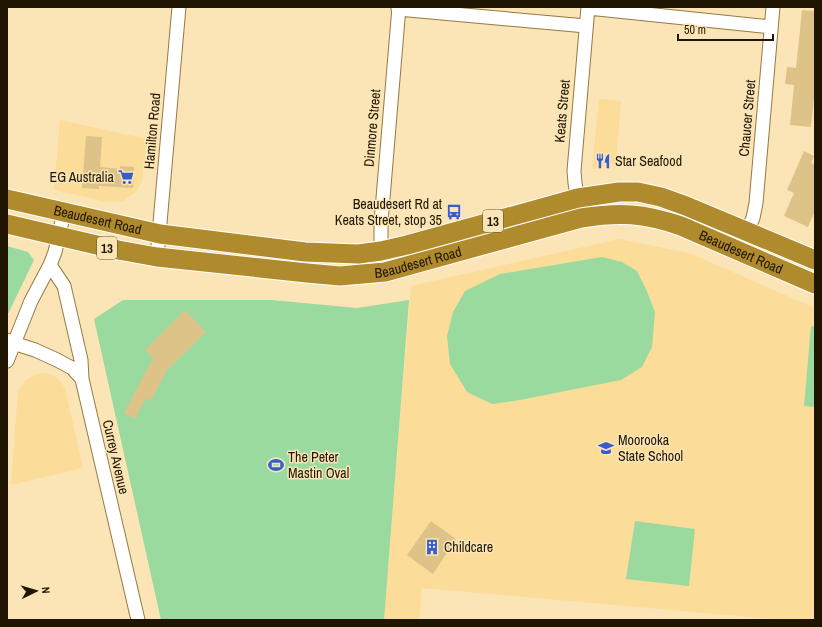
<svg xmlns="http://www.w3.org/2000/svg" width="822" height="627" font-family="'Archivo Narrow',sans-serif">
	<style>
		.built { fill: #fbdc98 }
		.green { fill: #9ada9f }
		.building { fill: #dec388 }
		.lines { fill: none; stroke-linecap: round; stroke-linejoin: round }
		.minor-casing { stroke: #947b42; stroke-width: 15 }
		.highway-casing { stroke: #fff; stroke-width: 21 }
		.minor { stroke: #fff; stroke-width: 13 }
		.highway { stroke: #b08b2d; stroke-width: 19 }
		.labels { text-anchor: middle; stroke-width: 3; stroke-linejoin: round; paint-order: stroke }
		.shield { fill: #fbe5b6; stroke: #615337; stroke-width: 1 }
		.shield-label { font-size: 13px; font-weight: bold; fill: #1f1500 }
		.street-label { font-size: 14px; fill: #1f1500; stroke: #fbe5b6 }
		.poi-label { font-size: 14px; fill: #1f1500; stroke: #fbe5b6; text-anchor: start }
	</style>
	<rect width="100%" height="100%" fill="#fbe5b6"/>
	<!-- built -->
	<path class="built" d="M599 99 621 101 616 163 592 169Z
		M60 120 147 139 142 181 136 192 123 201 107 202 54 190Z
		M619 239 689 253 815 308V620H785L422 588 419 620H384L411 286Z
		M45 373 54 376 60 381 65 388 83 468 11 485 18 390 25 381 34 375Z"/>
	<!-- green -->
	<path class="green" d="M7 246 28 252 34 260 7 316Z
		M602 257 622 262 637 271 646 289 655 312 652 347 642 367 621 380 520 400 492 404 467 392 450 364 447 336 453 312 465 291 500 274Z
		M123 300H272L357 308 409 300 384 620H161L94 319Z
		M811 326 815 327V407L804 406Z
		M635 521 695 529 689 586 626 579Z"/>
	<!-- building -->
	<path class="building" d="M802 10 815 11V88L811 127 790 125 794 85 785 84 787 67 796 68Z
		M86 136 102 137 100 167 120 169V166L134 167 133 188 99 186V189L82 188Z
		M804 151 814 156 811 163 815 165V211L808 227 784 216 794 193 787 190Z
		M185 310 206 332 167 370 151 401 146 398 135 419 124 413 153 358 145 350Z
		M431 521 456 539 433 574 407 555Z"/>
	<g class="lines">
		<defs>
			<path id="minor" d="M588 8 771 27
				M398 9 586 26
				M581 218 575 183 574 171 588 7
				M747 231 753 218 756 203 773 7
				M381 251V222L399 7
				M157 257 179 7
				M50 265 64 286 81 360 82 379
				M7 340 13 343 35 350 57 360 72 368 82 379 138 620
				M7 361 31 301 50 265 55 252 64 212"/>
			<g id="highway">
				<path id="s1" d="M7 199 160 234 305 252 358 254 381 251 407 245 578 198 619 192H638L661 197 686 206 815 260"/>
				<path id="s2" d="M7 224 118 250 157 257 307 273 340 276 385 272 581 218C620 212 643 213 681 226L815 284"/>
			</g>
		</defs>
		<!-- minor casing -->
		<use href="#minor" class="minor-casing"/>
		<!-- highway casing -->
		<use href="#highway" class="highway-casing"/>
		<!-- minor -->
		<use href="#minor" class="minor"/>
		<!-- highway -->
		<use href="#highway" class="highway"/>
	</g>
	<!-- icons -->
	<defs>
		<symbol id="restaurant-bare" viewBox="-9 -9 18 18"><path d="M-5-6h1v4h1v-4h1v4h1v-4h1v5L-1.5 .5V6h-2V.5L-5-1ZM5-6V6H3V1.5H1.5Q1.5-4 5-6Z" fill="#375ccd" stroke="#fbe5b6" stroke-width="2.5" paint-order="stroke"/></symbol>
		<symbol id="supermarket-bare" viewBox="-9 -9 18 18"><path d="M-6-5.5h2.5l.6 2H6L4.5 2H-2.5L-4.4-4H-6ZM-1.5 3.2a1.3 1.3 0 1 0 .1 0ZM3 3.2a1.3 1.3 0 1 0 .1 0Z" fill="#375ccd" stroke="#fbe5b6" stroke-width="2.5" paint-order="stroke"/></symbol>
		<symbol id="bus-bare" viewBox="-9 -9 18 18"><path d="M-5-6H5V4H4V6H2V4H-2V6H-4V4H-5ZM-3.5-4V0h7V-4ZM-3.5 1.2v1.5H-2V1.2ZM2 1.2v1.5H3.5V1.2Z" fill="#375ccd" stroke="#fbe5b6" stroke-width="2.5" paint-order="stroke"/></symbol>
		<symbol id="school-bare" viewBox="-9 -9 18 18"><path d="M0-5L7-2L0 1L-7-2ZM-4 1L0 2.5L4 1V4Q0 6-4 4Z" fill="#375ccd" stroke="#fbe5b6" stroke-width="2.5" paint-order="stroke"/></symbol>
		<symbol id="stadium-bare" viewBox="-9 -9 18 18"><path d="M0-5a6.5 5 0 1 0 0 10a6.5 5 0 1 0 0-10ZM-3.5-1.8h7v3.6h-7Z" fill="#375ccd" stroke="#fbe5b6" stroke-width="2.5" paint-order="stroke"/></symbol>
		<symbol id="building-bare" viewBox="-9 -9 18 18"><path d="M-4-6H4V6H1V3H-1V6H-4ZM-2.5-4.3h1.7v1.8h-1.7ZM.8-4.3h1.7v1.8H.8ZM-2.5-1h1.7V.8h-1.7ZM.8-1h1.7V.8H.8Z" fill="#375ccd" stroke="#fbe5b6" stroke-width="2.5" paint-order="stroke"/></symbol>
	</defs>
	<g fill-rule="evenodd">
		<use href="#restaurant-bare" x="592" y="150" width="22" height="22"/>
		<use href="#supermarket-bare" x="115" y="166" width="22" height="22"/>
		<use href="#bus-bare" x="443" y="201" width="22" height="22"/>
		<use href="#school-bare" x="595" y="437" width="22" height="22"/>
		<use href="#stadium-bare" x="265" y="454" width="22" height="22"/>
		<use href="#building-bare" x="421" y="536" width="22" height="22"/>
	</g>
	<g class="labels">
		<!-- shield labels -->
		<g class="shield">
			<rect x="483" y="210" width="20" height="22" rx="3"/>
			<rect x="97" y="237" width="20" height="22" rx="3"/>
		</g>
		<g class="shield-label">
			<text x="493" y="226">13</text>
			<text x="107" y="253">13</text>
		</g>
		<!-- street labels -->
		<g class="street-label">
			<text transform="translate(562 111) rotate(-85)" y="5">Keats Street</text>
			<text transform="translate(747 118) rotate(-85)" y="5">Chaucer Street</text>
			<text transform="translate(372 128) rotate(-85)" y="5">Dinmore Street</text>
			<text transform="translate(152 131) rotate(-85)" y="5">Hamilton Road</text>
			<text dy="5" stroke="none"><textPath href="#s1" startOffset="93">Beaudesert Road</textPath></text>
			<text dy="5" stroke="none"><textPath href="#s2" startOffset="753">Beaudesert Road</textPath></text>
			<text dy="5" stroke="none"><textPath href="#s2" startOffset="417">Beaudesert Road</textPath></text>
			<text transform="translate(116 457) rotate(77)" y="5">Currey Avenue</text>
		</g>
		<!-- poi labels -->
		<g class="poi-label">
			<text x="615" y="166">Star Seafood</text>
			<text x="114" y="182" text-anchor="end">EG Australia</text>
			<text x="442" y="209" text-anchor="end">Beaudesert Rd at<tspan x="442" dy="16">Keats Street, stop 35</tspan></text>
			<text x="618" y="445">Moorooka<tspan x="618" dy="16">State School</tspan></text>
			<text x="288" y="462">The Peter<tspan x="288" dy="16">Mastin Oval</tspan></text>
			<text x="444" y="552">Childcare</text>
		</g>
	</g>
	<!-- border -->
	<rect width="822" height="627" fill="none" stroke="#1f1500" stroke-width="16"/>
	<!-- north arrow -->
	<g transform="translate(36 591) rotate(85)" stroke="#fbe5b6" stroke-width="3" paint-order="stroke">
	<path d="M0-3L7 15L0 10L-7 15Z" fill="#1f1500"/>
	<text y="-6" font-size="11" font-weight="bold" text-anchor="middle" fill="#1f1500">N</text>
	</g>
	<!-- scale -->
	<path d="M678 34v6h95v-6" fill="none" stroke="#1f1500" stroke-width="2"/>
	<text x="684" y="34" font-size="12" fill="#1f1500" stroke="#fbe5b6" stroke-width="3" paint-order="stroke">50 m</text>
</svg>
